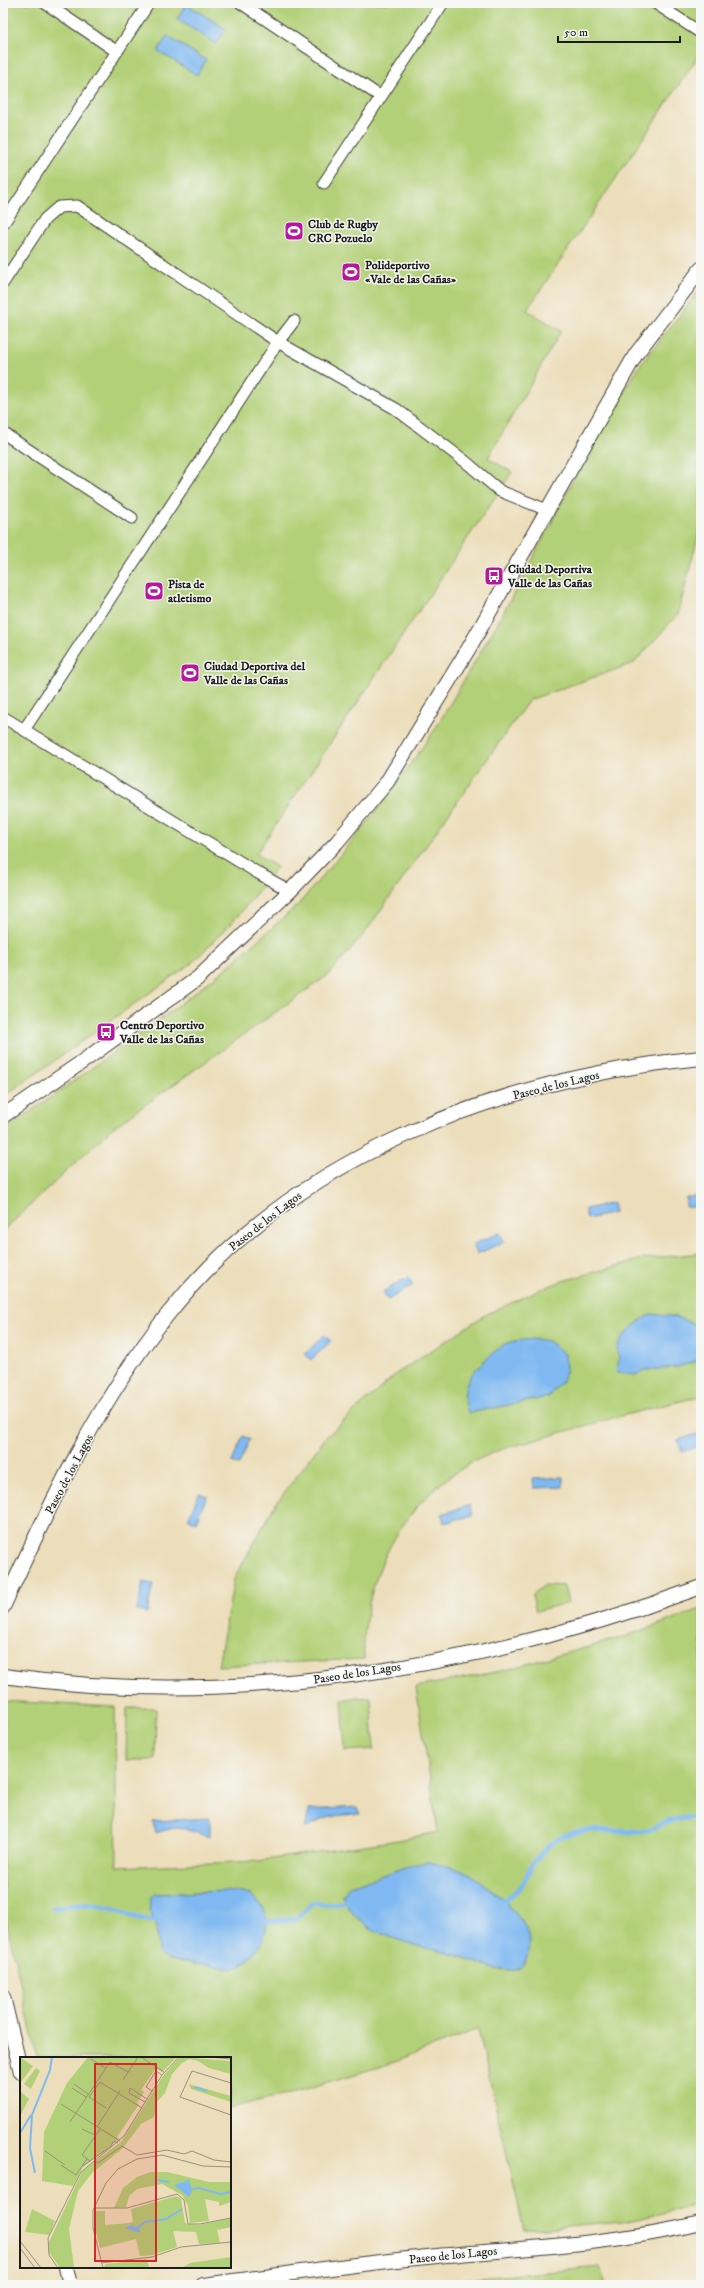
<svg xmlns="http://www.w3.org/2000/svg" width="704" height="2288" font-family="'IM FELL DW Pica',serif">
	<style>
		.green { fill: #b2d077; stroke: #67764a }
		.water { fill: #80b9f1; stroke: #4e6a86 }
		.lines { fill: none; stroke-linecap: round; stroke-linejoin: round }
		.stream { stroke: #80b9f1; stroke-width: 5 }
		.pedestrian-casing { stroke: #3b3934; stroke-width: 13 }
		.minor-casing { stroke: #3b3934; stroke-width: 16 }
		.pedestrian { stroke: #fff; stroke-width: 11 }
		.minor { stroke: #fff; stroke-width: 14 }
		.labels { text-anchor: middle; stroke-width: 3; stroke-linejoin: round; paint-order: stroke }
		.poi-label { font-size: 12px; font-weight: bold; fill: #1c1c1c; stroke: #f6f6f2; text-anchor: start }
		.street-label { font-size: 12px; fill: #1c1c1c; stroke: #f6f6f2 }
		.inset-river { fill: none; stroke: #80b9f1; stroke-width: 2 }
		.inset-road { fill: none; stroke: #99907b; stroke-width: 1 }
		.view { fill: #d62828; fill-opacity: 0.15; stroke: #d62828; stroke-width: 2 }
		.inset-edge { fill: none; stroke: #1c1c1c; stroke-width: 2 }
	</style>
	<rect width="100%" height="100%" fill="#f6f6f2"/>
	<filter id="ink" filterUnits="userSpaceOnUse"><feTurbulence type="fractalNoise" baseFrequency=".025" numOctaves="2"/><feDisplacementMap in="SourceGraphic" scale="8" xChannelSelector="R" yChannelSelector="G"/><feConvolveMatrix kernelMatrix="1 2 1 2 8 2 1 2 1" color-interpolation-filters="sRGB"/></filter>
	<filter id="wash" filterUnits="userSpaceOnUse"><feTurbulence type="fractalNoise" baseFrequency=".012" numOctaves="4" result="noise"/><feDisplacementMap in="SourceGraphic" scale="16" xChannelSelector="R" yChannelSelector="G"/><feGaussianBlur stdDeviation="0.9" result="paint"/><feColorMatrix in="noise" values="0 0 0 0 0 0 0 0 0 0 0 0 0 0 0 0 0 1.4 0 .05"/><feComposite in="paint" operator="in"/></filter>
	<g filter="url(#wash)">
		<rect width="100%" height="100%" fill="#ecdeba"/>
		<!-- green -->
		<path class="green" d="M3 3H701V52L527 310 561 331 488 458 512 472 256 854 277 867 238 916 192 963 3 1097Z
			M701 288V524L678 614 634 663 529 700 364 934 328 975 111 1129 3 1231V1131L162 1018 225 969 298 905 372 817 434 731 500 619 551 524 584 458 638 368Z
			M701 1253V1396C648 1409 595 1422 543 1438 525 1443 506 1447 488 1455 408 1489 361 1574 364 1659L218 1666 234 1579 275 1505 326 1437 396 1374 483 1316 539 1290 562 1281 643 1259Z
			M545 1585 564 1586 568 1603 536 1611 532 1595Z
			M701 1609V2204L632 2220 524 2230 478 2029 392 2063 302 2090 230 2108V2058H37L3 1906V1701L115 1707 117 1867 258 1861 398 1840 438 1832 416 1687 501 1671 621 1638Z
			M371 1697 374 1749 345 1751 342 1699Z
			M127 1708H156L155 1760H126Z
			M600 2267 605 2285H402Z"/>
		<!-- water -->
		<path class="water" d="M186 4 226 29 216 44 177 19Z
			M167 36 206 60 197 75 158 51Z
			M686 1197H701V1207H686Z
			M613 1203 615 1213 587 1219 585 1209Z
			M500 1233 504 1242 477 1254 473 1244Z
			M408 1277 413 1285 388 1300 383 1292Z
			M651 1314 677 1317 701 1327V1359L678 1367 645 1370 636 1375 617 1373C615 1367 619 1365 619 1359 619 1356 618 1355 617 1353 616 1338 639 1320 651 1314Z
			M324 1335 331 1341 311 1360 305 1354Z
			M536 1339 548 1341 565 1354 566 1372 563 1380 548 1397 469 1413C457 1390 471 1371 489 1357 494 1353 497 1348 503 1345 512 1340 525 1340 536 1339Z
			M701 1433V1445L682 1452 678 1440Z
			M243 1436 250 1439 239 1465 232 1462Z
			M563 1477V1487L534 1488 533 1479Z
			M199 1493 207 1496 196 1522 188 1519Z
			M470 1505 473 1515 444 1523 442 1514Z
			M143 1582 153 1584 147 1613 137 1611Z
			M357 1807 360 1814C336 1815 325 1816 305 1829L309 1810Z
			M210 1818V1837L178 1827 155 1833 153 1821Z
			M428 1862C443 1865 458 1868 471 1875 493 1888 542 1928 527 1957 525 1962 522 1967 518 1969 510 1973 495 1969 488 1967 479 1964 471 1960 462 1957 432 1949 399 1943 372 1929 359 1922 347 1909 343 1895L350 1886 412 1865Z
			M222 1891C231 1892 242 1892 250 1895 256 1898 260 1903 263 1908 275 1931 255 1960 233 1969L168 1960 159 1954 157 1926 149 1911 151 1897 155 1894Z"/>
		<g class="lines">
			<!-- stream -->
			<path class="stream" d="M498 1901H505C512 1894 522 1887 526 1879 529 1873 529 1867 534 1862 568 1819 591 1832 639 1832 647 1832 654 1827 662 1824 674 1819 688 1817 701 1817
				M53 1908C69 1905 84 1903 99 1906 120 1910 138 1921 159 1921
				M261 1922 296 1919 313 1903 332 1905 350 1901"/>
		</g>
	</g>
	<g filter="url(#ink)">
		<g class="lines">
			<defs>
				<path id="pedestrian" d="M45 3 116 51
					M241 3 381 97
					M655 3 701 33
					M324 183 443 3
					M3 224 149 3
					M3 283 45 219 59 207 77 206 278 342 396 409 466 462 500 491 547 510
					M3 433 132 518
					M3 717 258 873 290 891
					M24 730 278 342 294 321"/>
				<path id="minor" d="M3 1116 82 1062 198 978 290 891 337 842 387 782 469 648 636 354 701 269
					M3 1607C49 1506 98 1401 168 1314 295 1154 503 1078 701 1058
					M3 1676C236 1709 481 1668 701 1587
					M3 1997 21 2072
					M66 2267 70 2285
					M203 2285C281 2275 359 2263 437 2256 526 2248 614 2244 701 2223"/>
			</defs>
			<!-- pedestrian casing -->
			<use href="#pedestrian" class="pedestrian-casing"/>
			<!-- minor casing -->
			<use href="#minor" class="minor-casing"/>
			<!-- pedestrian -->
			<use href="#pedestrian" class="pedestrian"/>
			<!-- minor -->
			<use href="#minor" class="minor"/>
		</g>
	</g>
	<!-- icons -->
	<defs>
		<symbol id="stadium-square" viewBox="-11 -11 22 22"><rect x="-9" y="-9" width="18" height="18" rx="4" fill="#b5179e" stroke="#f6f6f2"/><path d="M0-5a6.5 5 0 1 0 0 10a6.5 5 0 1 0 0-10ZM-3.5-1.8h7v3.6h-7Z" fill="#fff"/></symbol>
		<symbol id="bus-square" viewBox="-11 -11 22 22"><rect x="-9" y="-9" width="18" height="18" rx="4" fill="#b5179e" stroke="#f6f6f2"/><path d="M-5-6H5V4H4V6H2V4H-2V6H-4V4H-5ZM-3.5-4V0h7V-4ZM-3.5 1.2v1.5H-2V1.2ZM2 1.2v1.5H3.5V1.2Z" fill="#fff"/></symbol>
	</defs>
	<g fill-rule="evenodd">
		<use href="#stadium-square" x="283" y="220" width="22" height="22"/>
		<use href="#stadium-square" x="340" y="261" width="22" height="22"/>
		<use href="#bus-square" x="483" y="565" width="22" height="22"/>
		<use href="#stadium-square" x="143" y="580" width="22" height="22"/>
		<use href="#stadium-square" x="179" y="662" width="22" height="22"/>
		<use href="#bus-square" x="95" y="1021" width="22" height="22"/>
	</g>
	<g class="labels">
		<!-- poi labels -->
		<g class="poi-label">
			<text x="308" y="228">Club de Rugby<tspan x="308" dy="14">CRC Pozuelo</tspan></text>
			<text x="365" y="269">Polideportivo<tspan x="365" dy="14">«Vale de las Cañas»</tspan></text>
			<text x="508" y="573">Ciudad Deportiva<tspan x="508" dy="14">Valle de las Cañas</tspan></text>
			<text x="168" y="588">Pista de<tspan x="168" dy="14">atletismo</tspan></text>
			<text x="204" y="670">Ciudad Deportiva del<tspan x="204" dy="14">Valle de las Cañas</tspan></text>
			<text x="120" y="1029">Centro Deportivo<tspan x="120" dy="14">Valle de las Cañas</tspan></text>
		</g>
		<!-- street labels -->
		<g class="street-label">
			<text transform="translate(556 1085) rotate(-14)" y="4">Paseo de los Lagos</text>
			<text transform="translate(265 1221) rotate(-38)" y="4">Paseo de los Lagos</text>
			<text transform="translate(69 1474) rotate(-62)" y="4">Paseo de los Lagos</text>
			<text transform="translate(357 1673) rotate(-9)" y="4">Paseo de los Lagos</text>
			<text transform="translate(453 2255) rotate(-6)" y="4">Paseo de los Lagos</text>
		</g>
	</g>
	<!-- overview -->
	<g transform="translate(20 2057)">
		<rect width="211" height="211" fill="#ecdeba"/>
		<path d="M0 0 13 9 1 25H0ZM68 0H157L142 15 136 11 121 33 124 35 117 46 119 47 97 80 99 82 63 110 53 129 22 124 24 75 47 26ZM160 0 211 4V17L189 11 178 4 169 2 162 6 152 17 145 36 137 45 134 60 121 67 103 91 72 116 58 134 49 172 54 211H40L29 195V185L63 113 101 85 143 19ZM16 11 20 14 11 32 4 27ZM169 27 211 39V45L171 32ZM0 34 9 42 0 59ZM131 115H147L189 125H211V145L199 149V145L185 142 189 164 170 166 168 149 162 138 142 127 117 132 109 139 106 150 94 151 103 131 117 120ZM156 139 161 142 165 166 168 167 179 168 211 161V170L197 173 200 186 179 187 176 175 153 174 157 190 132 198 120 199 116 182 80 191 74 167 75 154H85V168L109 166 113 165 111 152ZM12 152 35 164 29 178 5 175ZM211 200V211H162L170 206ZM127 202 129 211 84 210 86 207Z" fill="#b2d077"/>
		<path d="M169 123 172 134 169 140 154 128ZM111 168 119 171 120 176 105 171Z" fill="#80b9f1"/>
		<path class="inset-river" d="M174 30 187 34M0 76 11 58M15 116 10 91 12 58 30 13 32 0M137 123 149 125M171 132 179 131 200 137 211 135M117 171 125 165 146 162 162 152"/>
		<path class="inset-road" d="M121 0 144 15M188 0 211 2M71 2 85 11M103 23 118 0M211 26 172 14 160 40 211 58M54 27 68 37M52 31 66 40M132 34 126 30 136 14 142 18M125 45 109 36 110 31 127 42M41 47 100 84M86 51 69 40 80 25 122 51M50 65 90 5 108 15M77 70 100 34M62 72 75 78M25 94 45 108M70 104 62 98 80 72M74 104 78 106 102 89 117 98 147 93 164 97 172 94 194 103 211 105M41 108 56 118 67 102M63 109 90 90 94 84 98 86M74 151H107L157 137 164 143 168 167H180L211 161M0 184 21 211M0 191 15 211M81 206 132 200 161 190 211 185M38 211 29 198 28 181 61 115 104 79 142 18 159 0M83 211 73 171V153L86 126 98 112 117 102 142 98 183 109 211 110"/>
		<path class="view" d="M75 7H136V204H75Z"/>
		<rect width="211" height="211" class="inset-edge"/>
	</g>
	<!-- margin -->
	<rect width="704" height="2288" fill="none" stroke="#f6f6f2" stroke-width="16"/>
	<!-- scale -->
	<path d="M558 36v6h122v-6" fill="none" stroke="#1c1c1c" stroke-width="2"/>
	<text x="564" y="36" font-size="12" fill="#1c1c1c" stroke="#f6f6f2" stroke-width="3" paint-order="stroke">50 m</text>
</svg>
